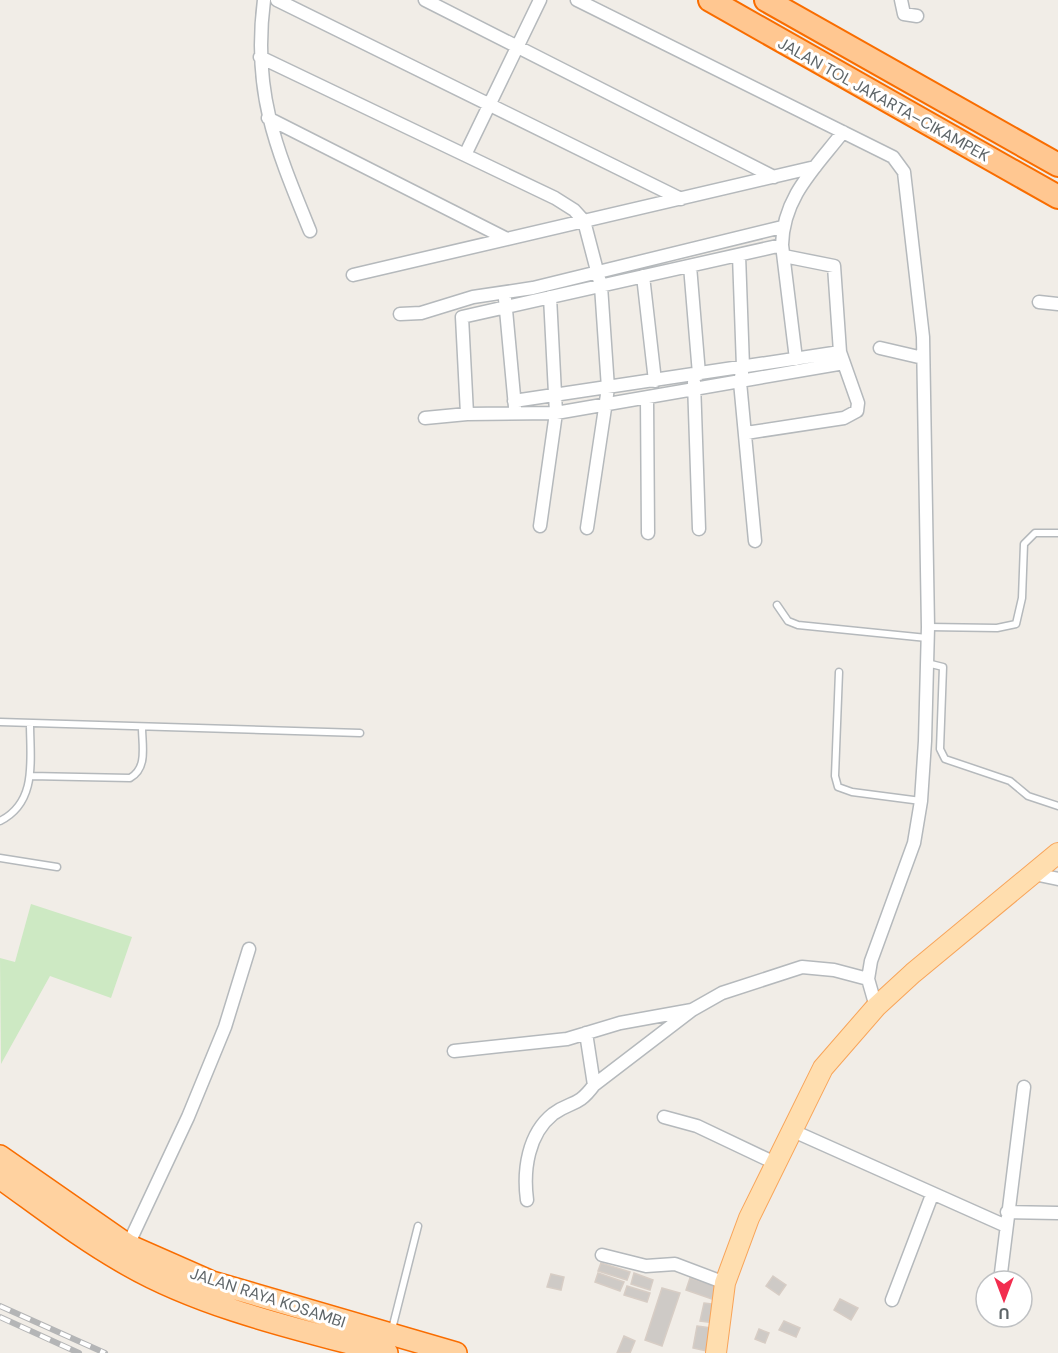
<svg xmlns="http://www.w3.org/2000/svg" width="1058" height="1353" font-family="'DM Sans',sans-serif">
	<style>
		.green { fill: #cde9c3 }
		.building { fill: #cecac6; stroke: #d7cdc5; stroke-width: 1.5 }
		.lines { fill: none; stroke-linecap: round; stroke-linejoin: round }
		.service-casing { stroke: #b5b9bc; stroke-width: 9 }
		.minor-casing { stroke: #b5b9bc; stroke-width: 15 }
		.primary-casing { stroke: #f8a459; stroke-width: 22 }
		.trunk-casing { stroke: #f96d00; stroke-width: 24 }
		.motorway-casing { stroke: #f96d00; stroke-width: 26 }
		.service { stroke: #fff; stroke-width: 6 }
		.minor { stroke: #fff; stroke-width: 12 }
		.primary { stroke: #ffdeaf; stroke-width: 20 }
		.trunk { stroke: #ffd2a0; stroke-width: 21 }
		.motorway { stroke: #ffc791; stroke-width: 22 }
		.rail-casing { stroke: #b4b5b6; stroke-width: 6 }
		.rail { stroke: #fff; stroke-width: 4; stroke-dasharray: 11; stroke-linecap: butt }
		.labels { text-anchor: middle; stroke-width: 6; stroke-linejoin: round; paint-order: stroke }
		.street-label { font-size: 16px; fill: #5e6568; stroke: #fff }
	</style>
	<rect width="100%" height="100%" fill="#f1ede7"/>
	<!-- green -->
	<path class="green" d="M31 904 132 937 111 998 50 976 1 1064 0 958 15 962Z"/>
	<!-- building -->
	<path class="building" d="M601 1263 630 1272 627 1280 598 1271Z
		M598 1273 624 1282 620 1291 595 1282Z
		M634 1273 653 1280 650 1290 631 1284Z
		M551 1274 564 1277 561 1290 547 1287Z
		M773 1276 786 1285 779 1295 766 1286Z
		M690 1278 716 1286 712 1299 686 1290Z
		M627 1286 650 1293 647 1302 624 1295Z
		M662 1288 680 1293 662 1346 645 1340Z
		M840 1299 858 1308 851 1320 834 1310Z
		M704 1303 719 1305 715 1323 700 1321Z
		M784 1321 800 1328 796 1337 779 1330Z
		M697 1326 711 1328 707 1351 693 1348Z
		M759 1329 769 1333 765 1343 755 1339Z
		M624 1336 635 1341 630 1353H617Z"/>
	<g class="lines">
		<defs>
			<path id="service" d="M777 605 788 621 798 625 927 638
				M928 627 997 628 1016 624 1022 598 1024 544 1035 533H1058
				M927 663 943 667 940 749 945 759 1010 781 1028 796 1058 806
				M839 672 835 776 838 787 852 792 921 801
				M0 722 360 733
				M30 776 130 778C148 768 142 746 142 727
				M0 821C38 802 30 759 30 723
				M0 858 57 867
				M392 1329 418 1226"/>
			<path id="minor" d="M264 0C252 92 276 148 310 231
				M277 0 681 199
				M425 0 774 177
				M577 0 893 157 904 172 923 337 928 627 925 741 921 801 914 843 871 961 868 979 876 1007
				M901 0 904 14 917 16
				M260 57 555 198 574 210 584 221 601 286 608 388 587 528
				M268 118 507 239
				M465 155 540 0
				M739 255 743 367 740 382 755 541
				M690 266 699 374
				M353 275 815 167
				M643 276 655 381
				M505 299 515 407
				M1039 302 1058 304
				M400 314 421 313 473 297 533 288 782 227
				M880 348 923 358
				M796 359 782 245C783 197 815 168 843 132
				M694 382 699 529
				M647 399 648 533
				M514 401 840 352
				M467 414 462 317 782 245
				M425 418 467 414 556 413 844 363
				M746 433 844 418 857 411 858 403 840 352 834 266 784 256
				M540 526 556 413 550 297
				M1034 874 1058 879
				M454 1051 567 1039 620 1023 692 1010 722 993 802 967 834 970 868 979
				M594 1085 692 1010
				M664 1117 697 1126 775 1163
				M791 1130 1006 1226
				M527 1200C523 1170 528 1134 553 1114 572 1100 577 1108 594 1085L586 1033
				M1007 1212 1058 1213
				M128 1245 188 1117 225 1027 249 949
				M602 1255 646 1266 675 1264 725 1283
				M1000 1281 1024 1087
				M892 1300 932 1195"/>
			<path id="primary" d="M716 1353 725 1283 749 1218 823 1068 876 1007 913 973 1058 853"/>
			<path id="trunk" d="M0 1156 128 1245 212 1282 456 1353
				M0 1178C42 1208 83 1240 128 1265 205 1309 302 1330 387 1353"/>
			<path id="motorway" d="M710 0 1058 197
				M766 0 1058 165"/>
		</defs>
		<!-- service casing -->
		<use href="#service" class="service-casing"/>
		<!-- minor casing -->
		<use href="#minor" class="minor-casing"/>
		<!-- primary casing -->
		<use href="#primary" class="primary-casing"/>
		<!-- trunk casing -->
		<use href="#trunk" class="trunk-casing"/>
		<!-- motorway casing -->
		<use href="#motorway" class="motorway-casing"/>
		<!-- service -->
		<use href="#service" class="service"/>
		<!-- minor -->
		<use href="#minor" class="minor"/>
		<!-- primary -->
		<use href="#primary" class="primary"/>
		<!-- trunk -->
		<use href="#trunk" class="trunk"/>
		<!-- motorway -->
		<use href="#motorway" class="motorway"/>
		<defs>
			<path id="rail" d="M0 1306 105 1353
				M0 1317 79 1353"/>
		</defs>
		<!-- rail casing -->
		<use href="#rail" class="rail-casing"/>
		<!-- rail -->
		<use href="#rail" class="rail"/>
	</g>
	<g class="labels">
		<!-- street labels -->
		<g class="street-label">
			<text transform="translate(884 99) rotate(29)" y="6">JALAN TOL JAKARTA–CIKAMPEK</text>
			<text transform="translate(268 1297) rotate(18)" y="6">JALAN RAYA KOSAMBI</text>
		</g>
	</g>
	<!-- north arrow -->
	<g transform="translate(1004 1299) rotate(180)"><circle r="28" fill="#ffffff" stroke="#bfc1c3" stroke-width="1.5"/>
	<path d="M0-4.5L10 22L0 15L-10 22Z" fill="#f22d4f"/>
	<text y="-9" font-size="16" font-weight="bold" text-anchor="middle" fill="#5e6568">U</text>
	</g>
</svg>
